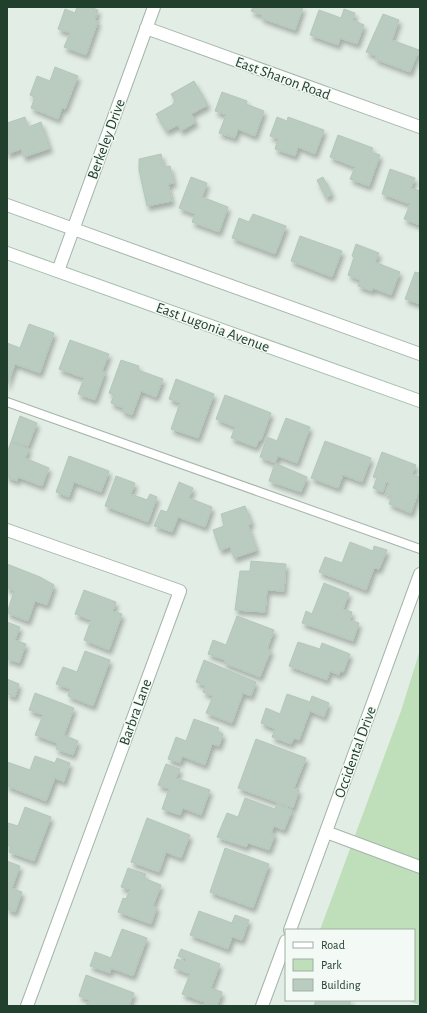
<svg xmlns="http://www.w3.org/2000/svg" width="427" height="1013" font-family="'Alegreya Sans',sans-serif">
	<style>
		.green { fill: #bedfba }
		.building { fill: #bacbbf; stroke: #b4c7b9; filter: url(#shadow) }
		.lines { fill: none; stroke-linecap: round; stroke-linejoin: round }
		.service-casing { stroke: #a4b5aa; stroke-width: 10 }
		.minor-casing { stroke: #a4b5aa; stroke-width: 14 }
		.secondary-casing { stroke: #a3bdab; stroke-width: 14 }
		.service { stroke: #fff; stroke-width: 8 }
		.minor { stroke: #fff; stroke-width: 12 }
		.secondary { stroke: #fff; stroke-width: 12 }
		.labels { text-anchor: middle; stroke-width: 3; stroke-linejoin: round; paint-order: stroke }
		.street-label { font-size: 15px; fill: #213f2d; stroke: #f3f9f4 }
	</style>
	<defs>
		<filter id="shadow"><feDropShadow dx="2.5" dy="4.5" stdDeviation="2" flood-color="#0004"/></filter>
	</defs>
	<rect width="100%" height="100%" fill="#e2ede5"/>
	<!-- green -->
	<path class="green" d="M420 650V1005L406 1000H414V930H320L401 711Z"/>
	<!-- building -->
	<path class="building" d="M77 7H90L98 10 95 20 98 21 86 55 64 47 70 33 58 29 65 9 75 13Z
		M253 7H303L295 30 261 18 262 15 251 11Z
		M344 9 355 13 353 20 364 25 357 44 340 38 338 45 310 35 319 10 341 18Z
		M383 14 399 20 392 40 419 50 410 72 375 59 376 56 366 52Z
		M55 67 78 76 65 109 62 108 58 119 31 108 35 97 30 95 37 76 50 81Z
		M194 81 208 105 191 114 196 122 181 131 178 125 166 131 156 114 172 105 175 101 171 94Z
		M222 92 247 101 246 104 264 111 255 136 238 129 235 138 219 133 226 115 215 111Z
		M25 117 28 127 41 122 50 148 24 157 21 149 7 154V135H9L7 123Z
		M277 117 287 121 288 117 324 130 315 154 298 147 295 156 275 149 278 139 270 136Z
		M338 135 373 148 371 152 380 155 369 186 350 179 355 167 330 157Z
		M161 154 164 167 170 166 174 183 168 184 172 201 147 206 139 170V159Z
		M390 169 415 178 411 188 420 191V225L404 219 410 204 382 194Z
		M191 177 207 183 202 197 228 207 219 232 192 222 195 214 179 208Z
		M323 177 332 194 326 198 317 180Z
		M253 214 286 226 275 254 232 238 239 218 249 222Z
		M300 236 342 251 332 277 291 261Z
		M356 244 379 253 375 262 400 272 391 295 373 288 372 291 358 286 360 280 348 275 354 257 352 256Z
		M415 272 420 273V304L405 299Z
		M29 324 54 333 40 373 15 364 7 386V343L20 348Z
		M70 340 109 354 102 371 105 372 95 400 78 394 84 378 59 369Z
		M121 360 139 366 138 370 163 379 156 397 141 391 132 415 122 411 123 408 111 403 114 395 109 393Z
		M176 379 214 394 198 438 171 429 180 403 169 399Z
		M225 395 271 413 261 440H259L256 447 231 438 235 427 216 419Z
		M20 416 37 423 28 446 11 442Z
		M286 418 310 427 297 463 278 456 275 463 260 457 267 437 277 441Z
		M325 441 371 458 362 482 343 475 338 488 311 478Z
		M11 442 29 449 25 458 49 468 42 486 18 477 17 481 7 477V453Z
		M382 452 416 465 412 474 420 477V488L411 513 389 504 392 496 385 494 389 483 386 482 383 492 373 488 377 478 373 477Z
		M69 456 109 471 101 492 74 482 69 497 56 492Z
		M275 463 307 477 301 492 269 481Z
		M116 476 135 483 131 494 147 500 150 494 157 497 148 522 105 506Z
		M179 482 193 488 189 498 212 507 205 527 178 517 172 532 154 526 161 510 167 512Z
		M245 506 252 523 248 525 257 550 234 558 230 547 220 550 213 530 224 526 221 514Z
		M350 542 373 551 374 546 387 550 379 569 374 568 366 590 319 572 325 557 342 563Z
		M251 561 286 564 284 591 267 590 265 612 235 610 240 571H250Z
		M7 564 40 577 54 585 47 605 35 601 28 621 7 613 14 591 7 588Z
		M324 583 349 593 343 609 352 612 350 620 359 623 353 641 302 623 306 611 312 614Z
		M84 590 116 602 113 611 122 614 109 650 84 640 91 620 75 614Z
		M237 616 274 630 267 649 271 650 260 677 224 663 225 660 208 654 213 640 226 645Z
		M7 622 20 627 15 640 26 644 19 663 8 659 7 662Z
		M298 642 320 649 322 643 350 654 343 672 340 671 339 675 330 671 327 680 289 666Z
		M85 651 110 660 93 706 68 696 70 689 56 684 63 667 77 672Z
		M204 660 256 682 251 696 243 693 232 723 206 713 213 696 203 692 205 686 196 682Z
		M7 679 19 684 15 697 7 694Z
		M35 693 74 708 64 735 78 741 73 755 56 749 57 743 35 735 43 715 29 710Z
		M287 694 310 702 312 696 329 703 324 717 310 711 299 740 294 738 291 744 272 737 275 729 261 723 266 708 280 714Z
		M194 719 219 728 217 731 223 734 219 746 212 744 205 765 182 756 180 763 168 759 176 737 186 741Z
		M256 739 306 758 294 788 299 790 293 808 238 788Z
		M35 756 55 763 57 758 70 763 64 782 55 778 46 801 7 786V762L30 770Z
		M166 764 180 769 176 778 210 790 201 815 183 808 180 815 162 809 169 789 158 785Z
		M245 798 275 809 277 804 292 810 284 830 274 826 271 833 275 834 269 850 248 843 246 847 217 837 227 813 238 817Z
		M25 807 51 817 34 861 9 852 11 846 7 845 8 823 18 826Z
		M147 818 190 835 181 858 166 852 159 872 131 862Z
		M225 848 269 864 253 908 210 892Z
		M7 861 20 866 12 888 22 892 15 912 7 909Z
		M128 868 146 874 144 878 161 885 153 906 157 907 151 924 118 912 123 898 126 899 130 890 121 887Z
		M199 911 232 923 235 915 249 920 242 940 232 937 228 949 190 935Z
		M122 929 147 938 133 976 111 968 110 973 90 966 95 952 111 958Z
		M181 949 220 964 211 988 222 992 217 1006H203L204 1002 182 994 190 974 174 968 177 959 185 962 186 959 178 956Z
		M86 975 134 993 129 1006H86L89 1000 79 996Z
		M316 1000H351L349 1006H314Z"/>
	<g class="lines">
		<defs>
			<path id="service" d="M7 402 420 549"/>
			<path id="minor" d="M146 28 420 127
				M7 205 420 354
				M58 271 154 7
				M7 530 180 591 27 1006
				M326 832 420 867
				M290 930 420 574
				M262 1006 286 941"/>
			<path id="secondary" d="M7 253 420 401"/>
		</defs>
		<!-- service casing -->
		<use href="#service" class="service-casing"/>
		<!-- minor casing -->
		<use href="#minor" class="minor-casing"/>
		<!-- secondary casing -->
		<use href="#secondary" class="secondary-casing"/>
		<!-- service -->
		<use href="#service" class="service"/>
		<!-- minor -->
		<use href="#minor" class="minor"/>
		<!-- secondary -->
		<use href="#secondary" class="secondary"/>
	</g>
	<g class="labels">
		<!-- street labels -->
		<g class="street-label">
			<text transform="translate(283 78) rotate(20)" y="5">East Sharon Road</text>
			<text transform="translate(106 139) rotate(-70)" y="5">Berkeley Drive</text>
			<text transform="translate(213 327) rotate(20)" y="5">East Lugonia Avenue</text>
			<text transform="translate(135 712) rotate(-70)" y="5">Barbra Lane</text>
			<text transform="translate(355 752) rotate(-70)" y="5">Occidental Drive</text>
		</g>
	</g>
	<!-- border -->
	<rect width="427" height="1013" fill="none" stroke="#213f2d" stroke-width="16"/>
	<!-- legend -->
	<rect x="285" y="929" width="130" height="72" fill="#f3f9f4" stroke="#9fafa4"/>
	<rect x="293" y="942" width="20" height="6" fill="#ffffff" stroke="#9fafa4"/>
	<text x="321" y="949" font-size="12" fill="#213f2d">Road</text>
	<rect x="293" y="959" width="20" height="12" fill="#bedfba" stroke="#9fafa4"/>
	<text x="321" y="969" font-size="12" fill="#213f2d">Park</text>
	<rect x="293" y="979" width="20" height="12" fill="#bacbbf" stroke="#9fafa4"/>
	<text x="321" y="989" font-size="12" fill="#213f2d">Building</text>
</svg>
